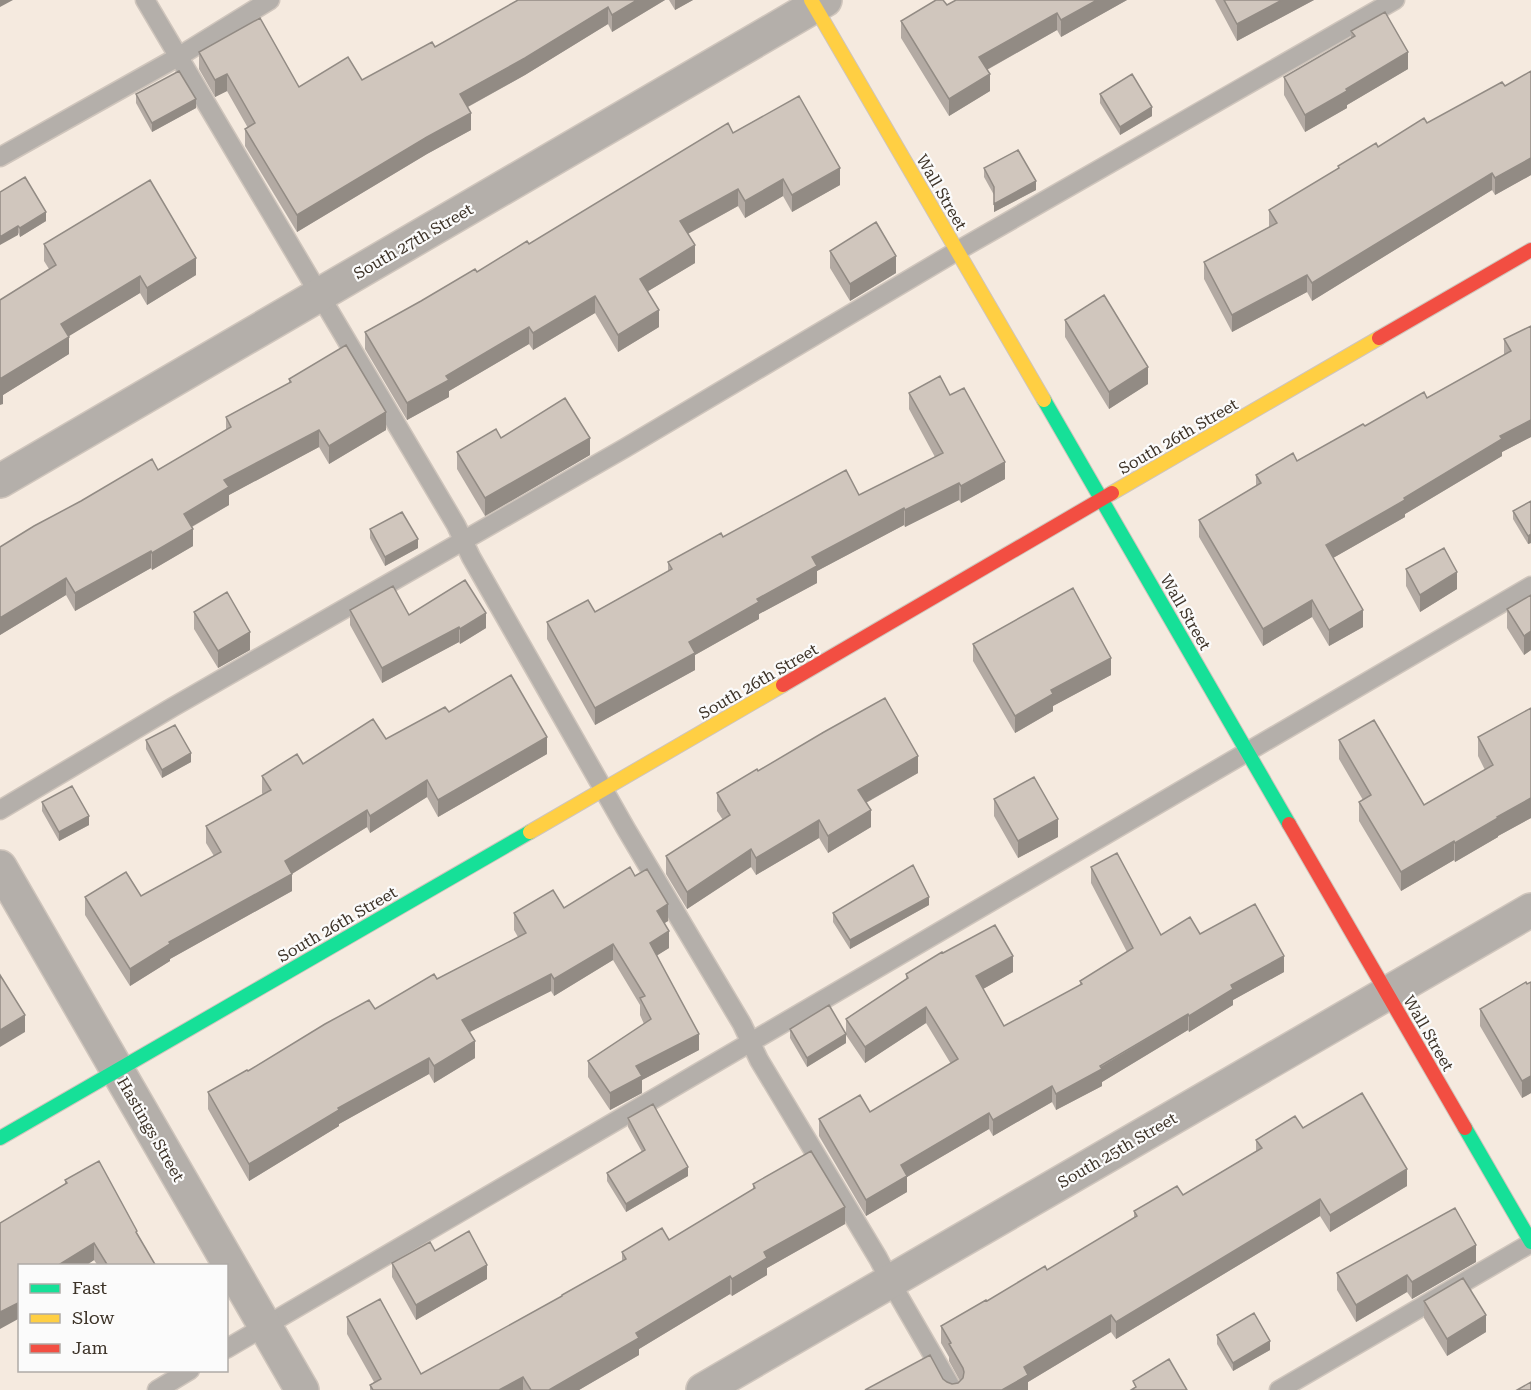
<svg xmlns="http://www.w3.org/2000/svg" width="1531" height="1390" font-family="'Roboto Serif',serif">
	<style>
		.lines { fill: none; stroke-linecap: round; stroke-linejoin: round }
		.lane-casing { stroke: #cfc5bc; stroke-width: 21 }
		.street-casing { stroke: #cfc5bc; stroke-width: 36 }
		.fast-casing { stroke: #cfc5bc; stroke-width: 16 }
		.slow-casing { stroke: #cfc5bc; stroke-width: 16 }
		.jam-casing { stroke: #cfc5bc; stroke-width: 16 }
		.lane { stroke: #b4afaa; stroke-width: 18 }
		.street { stroke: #b4afaa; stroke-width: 33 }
		.fast { stroke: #16e098; stroke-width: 14 }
		.slow { stroke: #ffcf43; stroke-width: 14 }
		.jam { stroke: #f24e42; stroke-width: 14 }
		.wall { fill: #b3aaa3 }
		.shaded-wall { fill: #928b84 }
		.building { fill: #d0c6bd; stroke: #928b84; stroke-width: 1.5 }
		.labels { text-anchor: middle; stroke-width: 4.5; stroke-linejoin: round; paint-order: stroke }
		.street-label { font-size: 16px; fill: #3d3328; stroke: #fbfbfb }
	</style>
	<rect width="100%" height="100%" fill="#f5eadf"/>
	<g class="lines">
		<defs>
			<path id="lane" d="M145 0 456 525 471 557 626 829 742 1024 759 1060 878 1258 890 1281 953 1390
				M0 157 178 57 270 0
				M0 810 173 707 625 448 957 251 1395 0
				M226 1349 1531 586
				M157 1390 190 1370
				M1279 1390 1531 1243"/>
			<path id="street" d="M0 481 825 0
				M0 867 302 1390
				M703 1390 1531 910"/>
			<path id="fast" d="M1044 400 1289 824
				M1465 1128 1531 1242
				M0 1138 530 832"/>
			<path id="slow" d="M811 0 1044 400
				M1112 493 1379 338
				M530 832 783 685"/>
			<path id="jam" d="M1379 338 1531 250
				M783 685 1112 493
				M1289 824 1465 1128"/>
		</defs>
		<!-- lane casing -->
		<use href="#lane" class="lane-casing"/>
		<!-- street casing -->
		<use href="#street" class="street-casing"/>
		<!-- fast casing -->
		<use href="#fast" class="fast-casing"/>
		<!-- slow casing -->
		<use href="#slow" class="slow-casing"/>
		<!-- jam casing -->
		<use href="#jam" class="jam-casing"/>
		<!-- lane -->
		<use href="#lane" class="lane"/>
		<!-- street -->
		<use href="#street" class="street"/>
		<!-- fast -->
		<use href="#fast" class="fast"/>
		<!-- slow -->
		<use href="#slow" class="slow"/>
		<!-- jam -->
		<use href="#jam" class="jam"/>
	</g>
	<!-- wall -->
	<path class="wall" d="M518 0H665L612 32 608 24 525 75 468 107 471 130 427 154 297 232 245 146V129L248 128 227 91 215 97 199 69V52L299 87 362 80 435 47Z
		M669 0H693L675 10Z
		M956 0H1127L1061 37 1057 30 987 70 990 91 949 116 901 38V21L947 5Z
		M1215 0H1314L1237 41Z
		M1351 31 1408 69 1347 105V108L1305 132 1284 95V77L1351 38Z
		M1531 71V175L1495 195 1492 190 1312 301 1307 292 1232 332 1204 279V262L1269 227V210L1338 169V166L1505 86Z
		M136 94 196 108 152 132 136 103Z
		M1100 94 1152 116 1120 135 1100 103Z
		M733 133 840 185 792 212 783 196 745 218 738 206 688 234 695 263 648 291 659 327 618 352 595 313 533 350 529 344 449 391V397L407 420 365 349V332L529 244Z
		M984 168 1036 190 994 212V195L984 177Z
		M0 192 46 221 20 237Z
		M44 244 196 275 147 305 140 293 68 336 69 354 3 395V404L0 300 49 269 44 261Z
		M830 251 896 273 850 301 830 268Z
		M1065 320 1148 384 1109 409 1065 337Z
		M1531 326V437L1502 452V456L1405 514V517L1333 558 1363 627 1329 646 1312 617 1263 646 1199 537V520L1256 486V475L1297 461 1365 426 1427 398 1504 355V339Z
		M289 379 386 430 329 464 319 447 229 495V505L192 527 193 546 152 570 151 568 75 611 66 595 0 635V547L158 470 226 430V417L289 383Z
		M909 393 950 395 1005 479 961 503 959 500 905 527 904 525 817 571V583L759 614V619L695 655V670L595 725 547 639V622L595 612 668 571V562L723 537 859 495 935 457 909 409Z
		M501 438 590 455 485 516 457 469V452Z
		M1531 501V543L1528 544 1513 519V511Z
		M370 529 418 548 385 566 370 538Z
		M1406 569 1457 589 1420 612 1406 586Z
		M1531 595V650L1524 655 1507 628V609Z
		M350 610 409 615 486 628 460 644 459 642 382 683 350 625Z
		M194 612 250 650 218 668 194 629Z
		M973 644 1111 675 1053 706V711L1015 733 973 661Z
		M1531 708V818L1498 836V837L1455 862 1454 860 1401 891 1359 821V802L1363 800 1339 759V740L1424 805 1485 770 1478 756V737Z
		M449 712 547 754 438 817 427 797 370 833 367 827 292 874V891L170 959V961L130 986 85 915V897L141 896 214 856 206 843V826L263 795 262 793V776L386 739Z
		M146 740 191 762 162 778 146 749Z
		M758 771 918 773 866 803 871 827 828 853 819 838 756 875 751 867 687 909 666 874V856L723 820 717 811V793Z
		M994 799 1058 837 1018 858 994 816Z
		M42 802 89 825 59 841 42 811Z
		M1091 867 1161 935 1200 934 1284 972 1233 1000V1005L1189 1032 1188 1030 1102 1082V1086L1056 1110 1052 1102 993 1136 989 1129 907 1177V1192L866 1216 819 1136V1119L870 1112 951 1064 926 1023 865 1063 846 1035V1043L807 1067 790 1038V1029L846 1034V1019L906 979V974L943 953 1013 972 983 989 1004 1026 1080 985V981L1127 952 1091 883Z
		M635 876 668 921 664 923 669 948 657 955 699 1050 642 1080V1093L610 1110 588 1077V1061L644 1024 640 1015V1005L613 960 554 996 551 991 469 1032 475 1058 434 1083 429 1074 339 1124V1126L249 1181 208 1109V1092L248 1071 437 979 518 937 514 930V913L564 908Z
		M929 905 850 949 833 922V913Z
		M1531 982V1093L1522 1098 1480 1026V1009Z
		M628 1118 688 1176 626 1212 607 1181V1173L642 1152 628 1127Z
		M1303 1128 1407 1186 1330 1232 1320 1216 1116 1339 1111 1332 1028 1382V1390H865L943 1379 947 1382 952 1384 958 1383 960 1381 949 1361V1357L941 1343V1326L1047 1270 1134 1218V1211L1183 1195 1256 1151V1140Z
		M65 1180 137 1234 156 1266H98L94 1260 85 1266H20L65 1184Z
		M753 1184 845 1224 767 1268V1275L732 1296 730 1294 639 1349V1355L579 1390H370V1385L374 1382 347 1334V1317L421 1374 562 1297V1295L622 1261V1252L669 1240 753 1189Z
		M435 1251 487 1279 416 1320 392 1277V1263Z
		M1476 1262 1412 1299 1407 1292 1356 1322 1337 1290V1273Z
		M1424 1301 1486 1332 1447 1356 1424 1318Z
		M1217 1335 1270 1350 1233 1371 1217 1344Z"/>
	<!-- shaded-wall -->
	<path class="shaded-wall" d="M0 0H13L0 7Z
		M637 0H665L612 32V15Z
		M675 0H693L675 10Z
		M1097 0H1127L1061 37V20Z
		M1282 0H1314L1237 41V24Z
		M608 7V24L525 75 460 111V94Z
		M1057 13V30L979 74V57Z
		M1408 52V69L1347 105V108L1305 132V115L1346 89Z
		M227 74V91L215 97V80Z
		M990 74V91L949 116V99Z
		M196 99V108L152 132V123Z
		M1152 107V116L1120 135V127Z
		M471 113V130L427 154 297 232V215L427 137Z
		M1531 158V175L1495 195V178Z
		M840 168V185L792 212V195Z
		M1492 173V190L1312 301V283Z
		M783 179V196L745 218V201Z
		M1036 181V190L994 212V204Z
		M738 189V206L680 238V221Z
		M46 212V221L20 237V228Z
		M18 226V235L0 245V237Z
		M695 245V263L640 296V279Z
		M896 256V273L850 301V284Z
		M196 258V275L147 305V288Z
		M1307 275V292L1232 332V315Z
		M140 276V293L61 341V324Z
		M595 296V313L533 350V333Z
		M659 310V327L618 352V335Z
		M529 327V344L449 391V397L407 420V403L446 376Z
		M69 337V354L3 395V404L0 405V379Z
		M1148 367V384L1109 409V392Z
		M386 412V430L329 464V446Z
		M1531 420V437L1502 452V456L1405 514V517L1326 562V545L1404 498 1500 436Z
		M319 430V447L229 495V505L184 531V514L224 480Z
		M590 438V455L485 516V498Z
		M1005 462V479L961 503V486Z
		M959 483V500L905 527V510Z
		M904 508V525L817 571V583L759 614V619L695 655V670L595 725V708L689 642 757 599 812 557Z
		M193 529V546L152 570V553Z
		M1531 534V543L1528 544V536Z
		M418 539V548L385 566V557Z
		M151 551V568L75 611V593Z
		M1457 572V589L1420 612V595Z
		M66 578V595L0 635V618Z
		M1312 600V617L1263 646V629Z
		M1363 610V627L1329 646V630Z
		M486 613V628L460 644V629Z
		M459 627V642L382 683V668Z
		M1531 631V650L1524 655V636Z
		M250 632V650L218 668V651Z
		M1111 658V675L1053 706V711L1015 733V716L1051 690Z
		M547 737V754L438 817V800Z
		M191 753V762L162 778V770Z
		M918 756V773L858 807V790Z
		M427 780V797L370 833V816Z
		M1531 798V818L1498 836V837L1455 862V843L1497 817Z
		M367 810V827L290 875 292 874V891L170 959V961L130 986V969L285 861Z
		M871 810V827L828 853V836Z
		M89 816V825L59 841V832Z
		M1058 819V837L1018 858V841Z
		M819 820V838L756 875V858Z
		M1454 841V860L1401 891V872Z
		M751 849V867L687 909V892Z
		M929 897V905L850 949V940Z
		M668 904V921L657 928V911Z
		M669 931V948L650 960V943Z
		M613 944V960L554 996V979Z
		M1013 956V972L976 993V976Z
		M1284 956V972L1233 1000V1005L1189 1032V1016L1231 985Z
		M551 974V991L462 1036V1020Z
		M926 1007V1023L865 1063V1047Z
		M1188 1014V1030L1102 1082V1086L1056 1110V1094Z
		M25 1015V1032L0 1047V1030Z
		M699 1034V1050L642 1080V1093L610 1110V1093L636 1066Z
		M846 1034V1043L807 1067V1058Z
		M475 1041V1058L434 1083V1066Z
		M429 1058V1074L339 1124V1126L249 1181V1164L338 1108Z
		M1531 1076V1093L1522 1098V1081Z
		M1052 1086V1102L993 1136V1120Z
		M989 1113V1129L907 1177V1192L866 1216V1200L901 1165Z
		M688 1167V1176L626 1212V1204Z
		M1407 1169V1186L1330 1232V1215Z
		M1320 1199V1216L1116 1339V1322Z
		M845 1207V1224L767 1268V1275L732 1296V1279L764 1252Z
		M94 1243V1260L85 1266H57Z
		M1476 1245V1262L1412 1299V1282Z
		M487 1265V1279L416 1320V1305Z
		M1407 1275V1292L1356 1322V1305Z
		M730 1276V1294L639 1349V1355L579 1390H549L636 1333Z
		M20 1302V1318L0 1329V1312Z
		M1111 1315V1332L1028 1382V1390H1002L1024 1367Z
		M1486 1315V1332L1447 1356V1339Z
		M1270 1341V1350L1233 1371V1363Z
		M523 1377V1390H499Z"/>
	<!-- building -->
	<path class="building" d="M518 0H637L612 15 608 7 525 58 460 94 471 113 427 137 297 215 245 129 255 123 227 74 215 80 199 52 260 18 299 87 348 57 362 80 432 42 435 47Z
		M936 0H943L947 5 956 0H1097L1061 20 1057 13 979 57 990 74 949 99 901 21Z
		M1224 0H1282L1237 24Z
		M1385 12 1408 52 1346 89 1347 91 1305 115 1284 77 1355 36 1351 31Z
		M179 71 196 99 152 123 136 94Z
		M1531 71V158L1495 178 1492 173 1312 283 1307 275 1232 315 1204 262 1277 223 1269 210 1339 168 1338 166 1376 143 1378 147 1424 118 1427 123 1502 82 1505 86Z
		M1132 74 1152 107 1120 127 1100 94Z
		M799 96 840 168 792 195 783 179 745 201 738 189 680 221 695 245 640 279 659 310 618 335 595 296 533 333 529 327 446 376 449 380 407 403 365 332 421 301 475 269 477 272 527 241 529 244 728 123 733 133Z
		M1018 150 1036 181 994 204V187L984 168Z
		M25 177 46 212 20 228 18 226 0 237V192Z
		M150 180 196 258 147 288 140 276 61 324 69 337 0 379V300L56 265 44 244Z
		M876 222 896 256 850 284 830 251Z
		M1104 295 1148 367 1109 392 1065 320Z
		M1531 326V420L1500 436 1502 439 1404 498 1405 500 1326 545 1363 610 1329 630 1312 600 1263 629 1199 520 1261 483 1256 475 1293 453 1297 461 1363 424 1365 426 1424 392 1427 398 1511 351 1504 339Z
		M346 345 386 412 329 446 319 430 224 480 229 487 184 514 193 529 152 553 151 551 75 593 66 578 0 618V547L34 526 81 501 152 459 158 470 231 427 226 417 291 382 289 379Z
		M940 376 950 395 964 388 1005 462 961 486 959 483 905 510 904 508 812 557 817 566 757 599 759 602 689 642 695 653 595 708 547 622 588 600 595 612 672 569 668 562 721 533 723 537 846 470 859 495 943 453 909 393Z
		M565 398 590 438 485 498 457 452 496 429 501 438Z
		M1531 501V534L1528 536 1513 511Z
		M402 512 418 539 385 557 370 529Z
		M1444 548 1457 572 1420 595 1406 569Z
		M465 580 486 613 460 629 459 627 382 668 350 610 393 586 409 615Z
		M1073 588 1111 658 1051 690 1053 694 1015 716 973 644Z
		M227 592 250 632 218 651 194 612Z
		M1531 595V631L1524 636 1507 609Z
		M511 675 547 737 438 800 427 780 370 816 367 810 285 861 292 874 169 942 170 944 130 969 85 897 126 872 141 896 221 852 206 826 271 790 262 776 297 754 303 764 373 719 386 739 445 707 449 712Z
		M885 698 918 756 858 790 871 810 828 836 819 820 756 858 751 849 687 892 666 856 730 815 717 793 757 769 758 771 824 732Z
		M1531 708V798L1497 817 1498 818 1455 843 1454 841 1401 872 1359 802 1371 795 1339 740 1374 720 1424 805 1493 765 1478 737Z
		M175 725 191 753 162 770 146 740Z
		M1034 777 1058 819 1018 841 994 799Z
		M72 786 89 816 59 832 42 802Z
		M1117 853 1161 935 1190 917 1200 934 1255 904 1284 956 1231 985 1233 989 1189 1016 1188 1014 1100 1066 1102 1069 1056 1094 1052 1086 993 1120 989 1113 901 1165 907 1176 866 1200 819 1119 860 1095 870 1112 958 1059 926 1007 865 1047 846 1019 908 978 906 974 942 952 943 953 995 925 1013 956 976 976 1004 1026 1082 984 1080 981 1133 948 1091 867Z
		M913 865 929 897 850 940 833 913Z
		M630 867 635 876 647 869 668 904 657 911 669 931 650 943 699 1034 636 1066 642 1076 610 1093 588 1061 651 1019 640 998 645 996 613 944 554 979 551 974 462 1020 475 1041 434 1066 429 1058 338 1108 339 1110 249 1164 208 1092 247 1070 248 1071 325 1024 369 1000 375 1009 434 974 437 979 526 933 514 913 553 890 564 908Z
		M0 975 25 1015 0 1030Z
		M1526 982 1527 984 1531 982V1076L1522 1081 1480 1009Z
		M829 1005 846 1034 807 1058 790 1029Z
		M1362 1093 1407 1169 1330 1215 1320 1199 1116 1322 1111 1315 1024 1367 1028 1375 1002 1390H865L930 1355 943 1379 947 1382 952 1384 958 1383 963 1378 964 1372 963 1368 949 1344 951 1343 941 1326 986 1300 987 1301 1045 1266 1047 1270 1137 1216 1134 1211 1177 1186 1183 1195 1262 1148 1256 1140 1295 1116 1303 1128Z
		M653 1104 688 1167 626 1204 607 1173 645 1150 628 1118Z
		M811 1151 845 1207 764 1252 767 1258 732 1279 730 1276 636 1333 639 1338 549 1390H531L523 1377 499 1390H373L370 1385 381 1379 347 1317 380 1299 421 1374 562 1296V1295L626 1259 622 1252 662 1228 669 1240 755 1188 753 1184Z
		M99 1161 137 1231 136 1232 156 1266H108L94 1243 57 1266H20V1302L0 1312V1223L67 1183 65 1180Z
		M1455 1208 1476 1245 1412 1282 1407 1275 1356 1305 1337 1273Z
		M469 1231 487 1265 416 1305 392 1263 430 1242 435 1251Z
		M1463 1278 1486 1315 1447 1339 1424 1301Z
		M1254 1313 1270 1341 1233 1363 1217 1335Z
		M1169 1359 1187 1390H1131L1136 1387 1133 1381Z
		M1531 1382V1390H1517Z"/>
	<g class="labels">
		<!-- street labels -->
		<g class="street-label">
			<text transform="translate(942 192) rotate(60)" y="6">Wall Street</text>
			<text transform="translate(413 241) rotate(-30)" y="6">South 27th Street</text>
			<text transform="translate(1178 436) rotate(-30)" y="6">South 26th Street</text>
			<text transform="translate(1186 612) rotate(60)" y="6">Wall Street</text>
			<text transform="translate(758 681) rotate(-30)" y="6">South 26th Street</text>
			<text transform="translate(337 924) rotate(-30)" y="6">South 26th Street</text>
			<text transform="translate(1429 1033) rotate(60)" y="6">Wall Street</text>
			<text transform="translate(151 1129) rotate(60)" y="6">Hastings Street</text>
			<text transform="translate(1117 1150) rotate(-30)" y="6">South 25th Street</text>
		</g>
	</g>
	<!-- legend -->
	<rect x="18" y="1264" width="210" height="108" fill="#fbfbfb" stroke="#afaba7" stroke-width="1.5"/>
	<rect x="30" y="1284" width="30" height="9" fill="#16e098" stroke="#afaba7" stroke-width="1.5"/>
	<text x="72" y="1294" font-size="18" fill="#3d3328">Fast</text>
	<rect x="30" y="1314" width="30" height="9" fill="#ffcf43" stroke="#afaba7" stroke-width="1.5"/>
	<text x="72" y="1324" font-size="18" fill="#3d3328">Slow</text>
	<rect x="30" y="1344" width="30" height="9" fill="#f24e42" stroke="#afaba7" stroke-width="1.5"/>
	<text x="72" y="1354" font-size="18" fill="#3d3328">Jam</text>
</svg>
